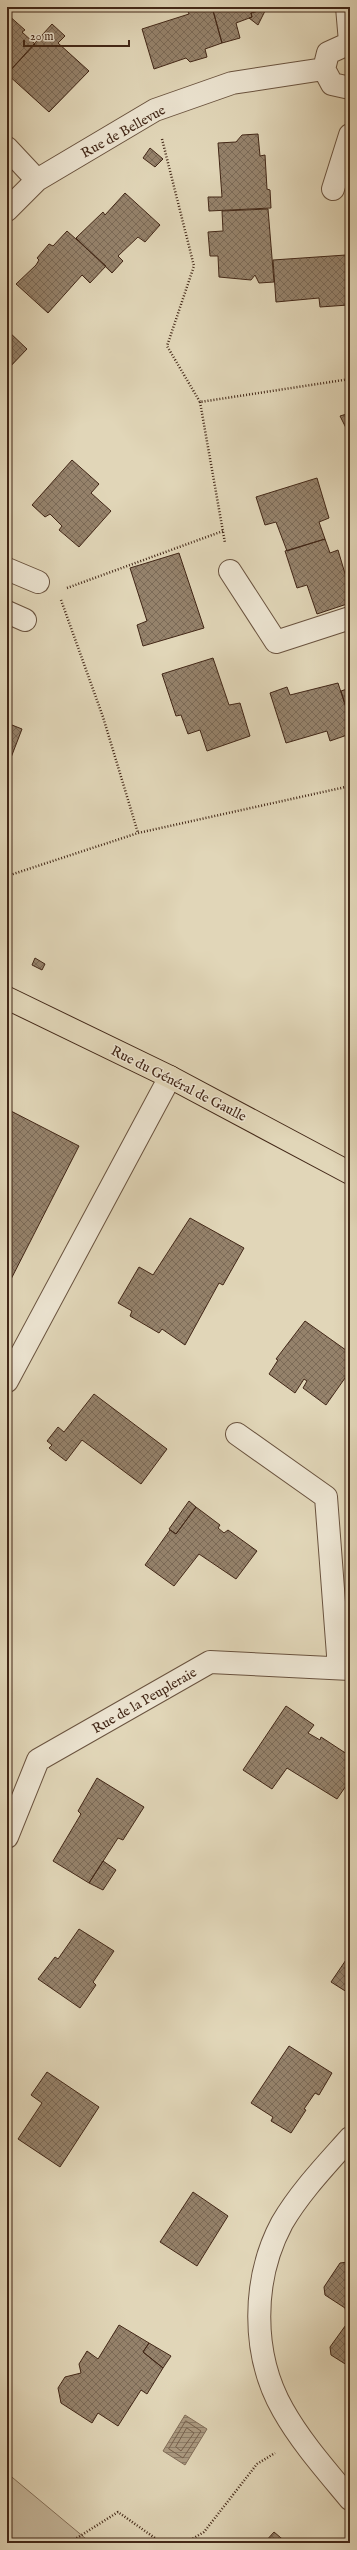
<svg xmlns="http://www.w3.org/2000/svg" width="357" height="2550" font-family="'IM FELL English',serif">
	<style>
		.park { fill: #c6b89d; stroke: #84705a }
		.water { fill: url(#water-rules); stroke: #816c57 }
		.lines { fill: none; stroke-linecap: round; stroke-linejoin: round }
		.shore { stroke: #76604c; stroke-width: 1 }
		.building { fill: url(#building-cross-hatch); stroke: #422717 }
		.minor-casing { stroke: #6a533f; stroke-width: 24 }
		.major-casing { stroke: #422717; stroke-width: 24 }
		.path { stroke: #422717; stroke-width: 2.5; stroke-dasharray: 1 2; stroke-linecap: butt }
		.minor { stroke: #ece4d1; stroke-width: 22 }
		.major { stroke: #e1d6b8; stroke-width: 22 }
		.labels { text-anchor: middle; stroke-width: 3; stroke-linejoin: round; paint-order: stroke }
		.street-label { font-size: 14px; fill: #422717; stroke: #ece4d1 }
	</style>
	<defs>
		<pattern id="water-rules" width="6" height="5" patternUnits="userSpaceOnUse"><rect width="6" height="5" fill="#ab9a81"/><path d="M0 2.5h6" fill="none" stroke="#8d7e69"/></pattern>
		<pattern id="building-cross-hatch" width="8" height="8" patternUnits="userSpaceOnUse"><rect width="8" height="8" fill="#95826b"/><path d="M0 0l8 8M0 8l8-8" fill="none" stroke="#7b6a57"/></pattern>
	</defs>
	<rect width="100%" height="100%" fill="#e1d6b8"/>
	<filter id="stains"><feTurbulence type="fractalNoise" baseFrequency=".005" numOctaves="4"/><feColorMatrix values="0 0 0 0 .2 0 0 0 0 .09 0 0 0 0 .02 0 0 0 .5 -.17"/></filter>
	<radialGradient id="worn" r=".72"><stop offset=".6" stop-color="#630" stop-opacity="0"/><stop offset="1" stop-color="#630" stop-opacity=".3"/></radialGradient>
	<!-- park -->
	<path class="park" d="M7 2473 91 2543H7Z"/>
	<!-- water -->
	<path class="water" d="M185 2415 207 2429 185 2465 163 2451Z"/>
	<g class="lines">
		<!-- shore -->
		<path class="shore" d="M186 2421 201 2431 183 2458 169 2449Z
			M187 2428 194 2433 181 2451 176 2447Z"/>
	</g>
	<!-- building -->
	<path class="building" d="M186 7H212L222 43 205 49 207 57 190 62 186 58 154 69 142 29 189 14Z
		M212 7H273L251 13 252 17 236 23 240 38 222 43Z
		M266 9 258 25 249 18 252 17 251 13Z
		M7 14 25 30 22 32 35 44 7 74Z
		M52 24 65 36 58 43 89 71 49 112 7 74Z
		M258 134 260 156 265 155 267 189 270 190 271 208 209 211 208 197H222L218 143 236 142 242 135Z
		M150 148 163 159 155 167 143 158Z
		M125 193 160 225 145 242 138 237 118 256 123 261 112 273 76 238 103 212 105 215Z
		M268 209 274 282 259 283 255 275 251 280 219 277 218 256H210L208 232 223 231 222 211Z
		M67 231 106 266 90 283 82 275 48 313 16 284 36 265 39 260 37 258 49 244 53 246Z
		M346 255 348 305 320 307 319 298 276 302 273 260Z
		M346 257H350V298H347Z
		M7 330 27 349 7 370Z
		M350 413V436L340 416Z
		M72 460 99 484 91 493 111 511 79 547 59 530 62 526 50 514 45 517 32 505Z
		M317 478 329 518 319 522 325 539 287 551 276 522 265 525 256 497Z
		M325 539 330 553 338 550 346 577H348L350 603 317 614 307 585 297 588 285 551Z
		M179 553 204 628 143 646 137 625 147 621 130 568Z
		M213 658 229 705 240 703 250 736 207 751 200 730 188 734 181 715 176 716 162 674Z
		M338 683 350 720V734L330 741 327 731 286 743 270 693 287 687 290 695Z
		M350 688V720L341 691Z
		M7 723 22 729 7 768Z
		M35 958 45 964 42 970 32 965Z
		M7 1109 79 1146 7 1287Z
		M190 1218 244 1248 223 1285 219 1283 185 1345 162 1329 159 1333 130 1316 132 1311 118 1303 139 1267 153 1275Z
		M305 1321 350 1353V1371L326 1405 303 1388 307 1381 304 1379 295 1393 269 1374 278 1360 276 1359Z
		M94 1394 167 1449 141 1484 82 1440 66 1461 49 1448 52 1445 47 1441 58 1427 64 1432Z
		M189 1501 196 1507 176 1534 169 1529Z
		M196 1507 220 1525 218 1528 224 1533 228 1530 257 1551 236 1579 199 1554 174 1586 145 1565 170 1530 176 1534Z
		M286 1706 314 1725 308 1733 320 1740 321 1737 350 1756V1780L337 1799 287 1768 272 1789 243 1770Z
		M97 1778 144 1807 123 1840 118 1838 89 1883 53 1861 81 1814 78 1811Z
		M103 1861 116 1870 103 1890 89 1883Z
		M79 1929 114 1951 93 1982 96 1985 80 2008 38 1979 55 1957 58 1959Z
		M350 1954V1994L331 1982Z
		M289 2046 332 2073 319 2095 315 2093 304 2109 306 2110 291 2133 271 2121 273 2117 251 2103Z
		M47 2072 99 2107 60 2167 18 2139 42 2103 31 2095Z
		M193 2192 228 2216 197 2266 160 2242Z
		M348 2262 350 2264V2367L331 2355 330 2347 348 2322 345 2308 325 2295 324 2287 340 2263Z
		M119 2325 149 2343 143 2352 163 2368 147 2394 141 2390 118 2426 98 2413 92 2423 61 2403 58 2388 65 2377 81 2373 79 2364 87 2351 98 2359Z
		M149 2343 171 2356 163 2368 143 2352Z
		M274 2532 287 2543H264Z"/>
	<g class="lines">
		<defs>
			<path id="minor" d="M347 7 350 42
				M350 43 328 53 324 69 332 84 350 88
				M7 148 37 180
				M333 189 350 135
				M7 210 37 180 155 110 232 83 324 69
				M7 569 38 582
				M230 571 276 642 350 618
				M7 612 25 620
				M7 1381 170 1077
				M237 1434 326 1497 339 1668
				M7 1837 38 1760 210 1662 350 1669
				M350 2138C326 2165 300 2192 282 2223 252 2279 251 2354 283 2410 301 2442 326 2470 350 2499"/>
			<path id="major" d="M7 998 170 1077 350 1173"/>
		</defs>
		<!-- minor casing -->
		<use href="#minor" class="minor-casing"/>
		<!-- major casing -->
		<use href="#major" class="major-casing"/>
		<!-- path -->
		<path class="path" d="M162 139 194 266 167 346 200 402 350 379
			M200 402 225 543
			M67 588 223 531
			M61 600 103 717 138 833
			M7 876 138 833 350 786
			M69 2543 118 2512 162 2543
			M185 2543 204 2532 257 2464 275 2453"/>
		<!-- minor -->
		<use href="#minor" class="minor"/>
		<!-- major -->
		<use href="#major" class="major"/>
	</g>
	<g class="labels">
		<!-- street labels -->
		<g class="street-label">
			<text transform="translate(123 131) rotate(-29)" y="5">Rue de Bellevue</text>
			<text transform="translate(179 1083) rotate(27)" y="5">Rue du Général de Gaulle</text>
			<text transform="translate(144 1700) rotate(-30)" y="5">Rue de la Peupleraie</text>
		</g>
	</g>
	<!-- margin -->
	<rect width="357" height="2550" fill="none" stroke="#e1d6b8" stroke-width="24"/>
	<rect x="8" y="8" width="341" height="2534" fill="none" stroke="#422717" stroke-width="2"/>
	<rect x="12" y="12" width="333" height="2526" fill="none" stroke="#422717"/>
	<!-- scale -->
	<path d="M24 40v6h105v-6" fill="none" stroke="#422717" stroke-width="2"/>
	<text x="30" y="40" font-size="12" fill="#422717" stroke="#ece4d1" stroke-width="3" paint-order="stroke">20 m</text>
	<rect width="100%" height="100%" filter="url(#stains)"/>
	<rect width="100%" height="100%" fill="url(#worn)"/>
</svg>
